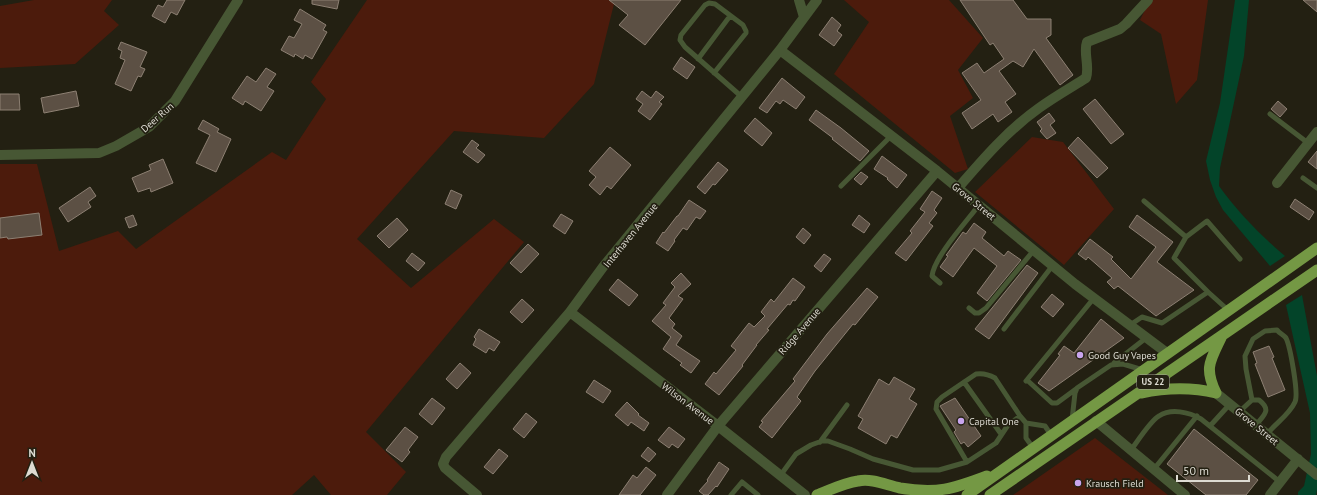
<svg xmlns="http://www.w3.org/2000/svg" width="1317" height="495" font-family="'PT Sans',sans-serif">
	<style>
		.green { fill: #4c1b0c }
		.water { fill: #034429 }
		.building { fill: #5c5044; stroke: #8d8073 }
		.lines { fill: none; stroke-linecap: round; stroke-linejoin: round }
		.service { stroke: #475734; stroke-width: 5 }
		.minor { stroke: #475734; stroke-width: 10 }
		.trunk { stroke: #749844; stroke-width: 11 }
		.poi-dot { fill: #c9a5ee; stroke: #232012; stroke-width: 1.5 }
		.labels { text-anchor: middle; stroke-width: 3.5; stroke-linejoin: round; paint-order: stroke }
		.shield { fill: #232012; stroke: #a5a398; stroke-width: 1 }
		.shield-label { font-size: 9px; font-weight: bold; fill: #dddbd2 }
		.street-label { font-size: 10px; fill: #dddbd2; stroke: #232012 }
		.poi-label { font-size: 10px; fill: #dddbd2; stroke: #232012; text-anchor: start }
	</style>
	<rect width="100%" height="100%" fill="#232012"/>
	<!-- green -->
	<path class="green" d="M34 0H112L104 11 119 25 75 64 0 68V6Z
		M367 0H615L594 84 544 138 454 131 357 239 411 288 494 219 524 242 366 432 406 472 387 495H331L314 475 292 495H0V164H37L59 251 118 231 136 249 272 152 286 160 326 99 311 82Z
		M844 0H949L983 38 958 70 973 98 950 116 968 169 955 173 834 74 869 22Z
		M1150 0H1208L1197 80 1176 104 1161 34 1140 20Z
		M1032 137 1063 142 1114 209 1064 265 975 192Z
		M1095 438 1168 495H1013Z"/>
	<!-- water -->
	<path class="water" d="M1235 0H1249L1244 56 1220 168 1219 186C1238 212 1260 235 1285 256L1270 266 1223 210 1216 197 1210 180 1206 161 1220 103Z
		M1302 295 1317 376V490L1316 495H1298V492L1304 486 1311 454 1310 413 1286 305Z"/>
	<!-- building -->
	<path class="building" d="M167 0H185L177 15 171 12 165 23 152 16 158 5 163 7Z
		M312 0H339L337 9 312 4Z
		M609 0H681L645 45 619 25 628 15Z
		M960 0H1013L1027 19H1051V35L1046 38 1073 75 1060 85 1034 49 1023 67 1013 61 999 71 1016 94 1005 102 1012 112 998 122 993 114 972 129 962 113 981 100 962 73 977 63 984 73 1004 59 993 43 990 45Z
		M1303 0H1317V12Z
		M300 9 326 25 323 30 327 32 312 59 305 55 303 59 295 54 294 57 281 50 289 36 294 38 302 24 294 20Z
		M832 17 841 25 837 31 842 35 834 46 819 35Z
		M121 42 147 52 140 67 145 69 141 77 138 76 131 91 115 84 125 60 120 58 122 51 118 49Z
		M681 57 695 67 687 79 673 69Z
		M266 68 276 74 267 87 274 91 261 111 245 101 243 105 232 98 247 76 256 82Z
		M782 78 805 97 796 109 783 100 780 104 776 101 767 113 759 108Z
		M76 91 79 106 44 113 41 98Z
		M642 91 651 98 656 91 664 97 659 102 662 104 650 120 638 111 643 104 636 99Z
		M0 94H19L20 110H0Z
		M1095 99 1124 134 1111 144 1083 109Z
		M1278 101 1287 109 1280 117 1271 109Z
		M816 110 841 128 869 151 860 161 832 139 833 138 809 120Z
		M1049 113 1055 121 1050 125 1056 133 1047 139 1040 131 1042 129 1037 122Z
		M755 118 772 133 762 146 744 131Z
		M203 120 219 129 217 132 231 139 216 172 196 163 210 135 198 129Z
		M1078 137 1108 168 1097 178 1068 148Z
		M472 140 479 145 476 148 485 155 478 163 463 152Z
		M610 147 631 165 611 189 607 186 600 195 589 185 596 177 589 171Z
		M1317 151V169L1308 162Z
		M882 156 907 175 897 188 887 179 888 178 874 169Z
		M163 159 173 183 151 192 150 188 138 192 132 178 151 170 149 165Z
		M718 162 728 170 715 185 713 184 705 194 697 187Z
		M861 172 868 177 861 185 854 179Z
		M90 187 96 196 88 202 91 207 68 222 59 208Z
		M451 190 462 195 456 209 445 204Z
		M932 191 942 198 934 210 937 213 929 223 933 226 906 261 895 253 912 233 910 231 925 212 920 209Z
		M1295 199 1314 212 1309 220 1290 207Z
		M689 200 706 211 700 219 696 217 687 230 683 228 674 240 675 241 668 251 656 243 663 232 664 233 677 216H678Z
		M39 213 42 235 8 239 7 237 0 238V218Z
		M561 214 573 221 565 234 553 226Z
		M133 215 137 225 129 228 125 218Z
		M859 215 870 224 864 233 852 225Z
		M1137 215 1173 242 1157 262 1194 290 1156 316 1118 286 1114 289 1107 282 1112 278 1088 257 1086 260 1078 254 1090 239 1113 257 1111 259 1131 279 1156 247 1129 227Z
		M397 218 408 230 389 248 377 236Z
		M974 223 986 232 982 238 1004 256 1008 251 1021 260 987 301 977 293 997 266 974 248 953 277 940 267 948 256 946 255 947 254 963 232 966 234Z
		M803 228 811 235 804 244 796 237Z
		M528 244 539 254 521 273 510 263Z
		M412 253 425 263 418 271 406 261Z
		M824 254 831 259 821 272 814 266Z
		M1027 265 1038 273 989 339 975 329Z
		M681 273 691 284 678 296 683 299 669 318 675 324 672 328 682 336 676 345 700 361 691 373 680 365 682 363 663 349 671 337 652 321 666 305 663 303 675 287 671 283Z
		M793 278 805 287 795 301 793 300 790 305 788 304 767 329 769 330 756 345H757L742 365 743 366 719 395 705 384 714 372 716 374 736 350 731 346 745 328 749 323 754 327 765 316 761 312 771 299 774 302Z
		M618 279 638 295 629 306 609 290Z
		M867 288 878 297 855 325 853 324 815 371 797 397 801 401 772 438 759 427 763 422 761 421 795 381 793 379 827 334Z
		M1052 294 1064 304 1053 317 1041 307Z
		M522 299 534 310 522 323 510 312Z
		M1101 319 1124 338 1049 391 1038 383 1060 355 1058 354 1064 346 1074 353Z
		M479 329 500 342 494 351 489 348 486 353 473 345 476 339 474 337Z
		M1269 346 1274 357 1272 358 1285 390 1268 397 1255 364 1257 363 1253 352Z
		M460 363 471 373 457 389 446 379Z
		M894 377 915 389 909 399 917 404 897 438 891 435 886 444 858 428 863 419 858 416 879 379 889 385Z
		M594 380 611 391 603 403 586 392Z
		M432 398 445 408 432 425 419 414Z
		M955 398 981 436 968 447 964 442 961 444 954 432 956 430 940 406Z
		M627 402 639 414 638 415 649 423 644 431 631 422 628 426 615 415Z
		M526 413 537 422 524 438 513 429Z
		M405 427 418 437 408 450 410 452 402 462 386 450Z
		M669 427 685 439 678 448 672 444 669 448 658 440Z
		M1194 429 1258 480 1246 495H1206L1167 464Z
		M648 447 656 454 649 462 641 456Z
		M499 449 508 456 493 474 484 467Z
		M719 462 729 469 717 487 716 486 708 495H704L699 491 708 481 707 480Z
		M646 467 656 475 640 495H619L633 475 637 478Z"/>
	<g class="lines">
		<!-- service -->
		<path class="service" d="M698 59 730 16
			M714 73 746 33V31L743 25 715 4 709 3 705 5 681 35 680 40 685 47 742 97
			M1270 114 1308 143
			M1303 178 1317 188
			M841 186 891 136
			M1144 201 1186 237 1174 258 1208 292
			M1186 237 1207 221 1240 259
			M940 283 932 276C934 257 967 221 979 205
			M969 308 975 313H979L986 308 1034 250
			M1130 325 1142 317 1162 323 1208 292 1228 310
			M1004 329 1053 265
			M1114 363 1146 338
			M1027 380 1052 403H1057L1076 389
			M1026 381 1094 298
			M964 382 1001 434
			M1252 400 1246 369 1245 356 1253 339 1265 331 1277 330C1279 333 1284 335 1286 338 1290 346 1299 394 1295 402 1289 415 1276 423 1267 434
			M1239 412 1252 400H1259C1272 410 1264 415 1256 425
			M1072 420 1075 393 1077 388 1111 365 1123 364 1143 370
			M1026 423V438L1034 449
			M1210 426 1230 404
			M820 442 847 405
			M1131 450C1137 442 1151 420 1159 416 1171 408 1189 412 1201 419L1280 482
			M967 462 996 443 1008 425 1020 416
			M1154 469 1197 416
			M780 476 796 454 811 445 822 441H828L850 449 873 459 913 470H939L967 462 936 409 937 402 942 397 976 374C983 373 988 374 995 378L1020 416 1026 423 1045 426 1051 435
			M731 495 742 482 758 495"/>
		<!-- minor -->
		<path class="minor" d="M799 0 804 17
			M780 50 937 171 1075 284 1167 353
			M0 155 99 153 116 146 149 127 175 101 238 0
			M1277 183 1317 132
			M958 188C983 159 1008 130 1039 108 1054 97 1070 88 1086 78 1090 66 1083 53 1087 42L1120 29 1126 24 1148 0
			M570 312 718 426 805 495
			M1216 393 1317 475
			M1096 421 1185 495
			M477 495 445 468 443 464 446 457 570 312 603 267 780 50 817 0
			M667 495 718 426 937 171
			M1270 495 1298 459"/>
		<!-- trunk -->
		<path class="trunk" d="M1141 393C1165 388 1191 387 1216 393
			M1216 393C1204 368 1210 361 1221 338
			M817 495C830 490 844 483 858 481 872 478 886 485 900 488 937 494 953 489 987 476
			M967 495 1317 248
			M990 495 1317 270"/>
	</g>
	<!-- markers -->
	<g class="poi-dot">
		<circle cx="1080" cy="355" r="4"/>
		<circle cx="961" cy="421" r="4"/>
		<circle cx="1078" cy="483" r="4"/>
	</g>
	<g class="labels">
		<!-- shield labels -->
		<rect class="shield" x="1137" y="375" width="32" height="14" rx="3"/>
		<g class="shield-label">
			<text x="1153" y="385">US 22</text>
		</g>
		<!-- street labels -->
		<g class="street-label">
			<text transform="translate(157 117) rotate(-41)" y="4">Deer Run</text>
			<text transform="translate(974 201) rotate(39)" y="4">Grove Street</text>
			<text transform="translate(630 235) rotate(-51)" y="4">Interhaven Avenue</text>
			<text transform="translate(799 331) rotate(-49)" y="4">Ridge Avenue</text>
			<text transform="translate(688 403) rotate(37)" y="4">Wilson Avenue</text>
			<text transform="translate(1257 426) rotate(39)" y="4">Grove Street</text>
		</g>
		<!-- poi labels -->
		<g class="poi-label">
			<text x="1088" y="359">Good Guy Vapes</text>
			<text x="969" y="425">Capital One</text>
			<text x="1086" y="487">Krausch Field</text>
		</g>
	</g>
	<!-- north arrow -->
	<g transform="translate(32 463)" stroke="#232012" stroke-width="3" paint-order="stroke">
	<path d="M0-3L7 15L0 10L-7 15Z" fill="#dddbd2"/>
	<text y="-6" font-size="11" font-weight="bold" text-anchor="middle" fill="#dddbd2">N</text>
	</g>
	<!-- scale -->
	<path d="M1177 475v6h72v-6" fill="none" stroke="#dddbd2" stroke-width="2"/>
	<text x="1183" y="475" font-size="12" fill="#dddbd2" stroke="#232012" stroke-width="3" paint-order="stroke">50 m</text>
</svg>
